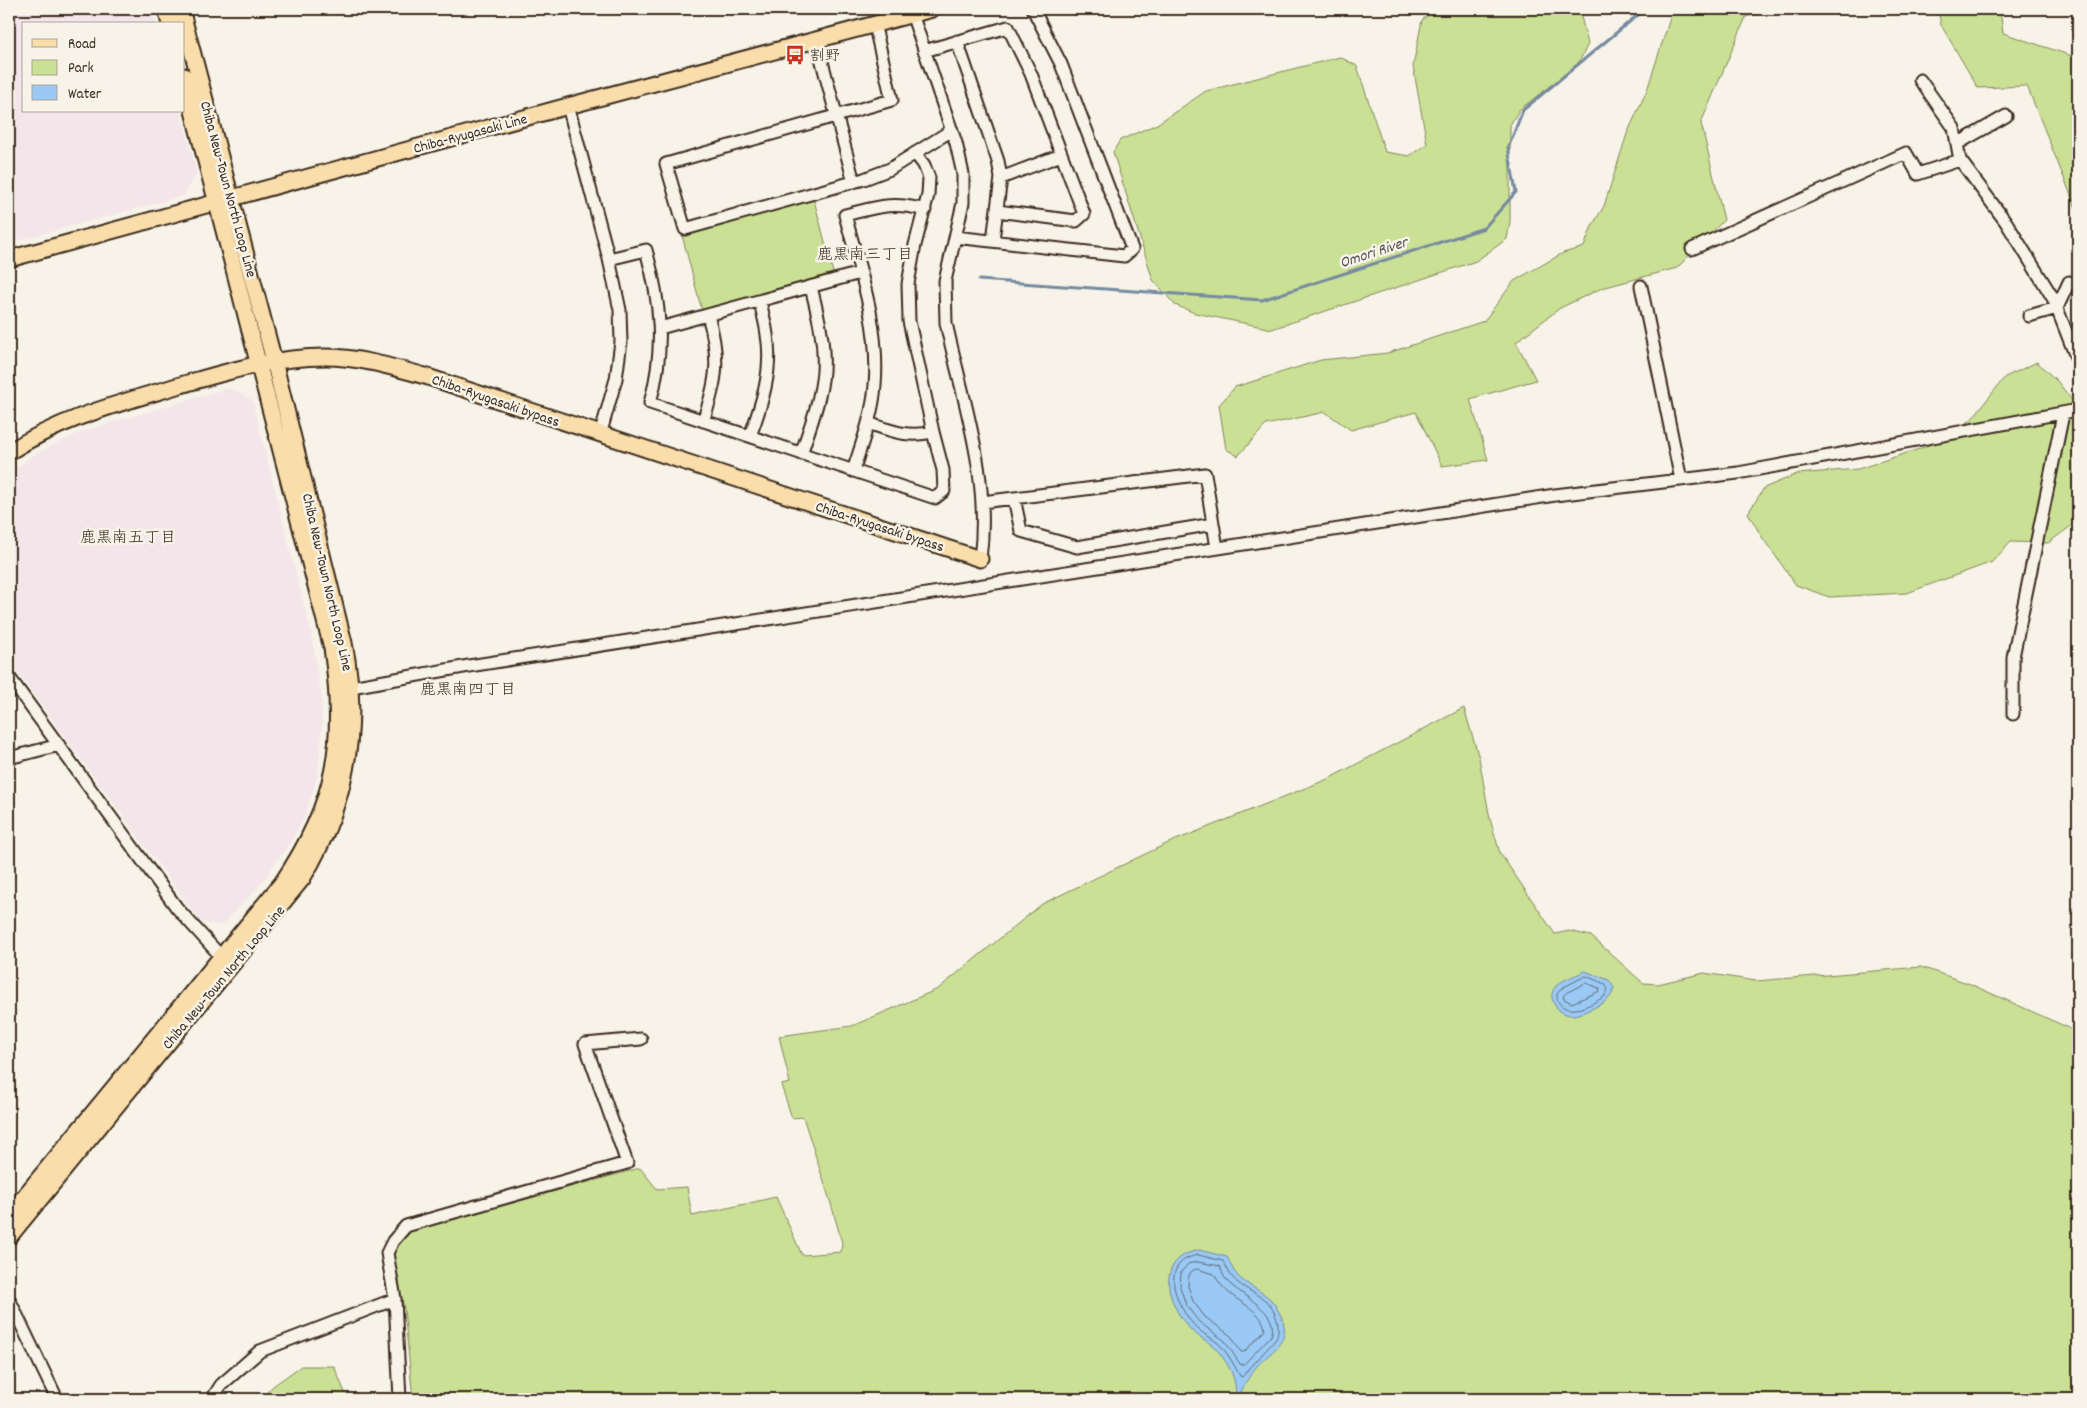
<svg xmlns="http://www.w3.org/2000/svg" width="2087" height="1408" font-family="Dekko,'Klee One',sans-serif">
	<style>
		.built { fill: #f3e5ea }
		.green { fill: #cae095; stroke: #82855a }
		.water { fill: #9ac9f5; stroke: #74899f }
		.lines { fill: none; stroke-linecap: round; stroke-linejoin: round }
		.shore { stroke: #616a74; stroke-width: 1 }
		.stream { stroke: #74899f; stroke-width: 3 }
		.minor-casing { stroke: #3b2a1e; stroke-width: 15 }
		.major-casing { stroke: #3b2a1e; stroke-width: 19 }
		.minor { stroke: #f7f3e8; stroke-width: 11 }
		.major { stroke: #f9deab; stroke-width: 15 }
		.labels { text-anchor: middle; stroke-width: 5; stroke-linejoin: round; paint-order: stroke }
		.poi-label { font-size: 15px; fill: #3b2a1e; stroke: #f7f3e8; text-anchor: start }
		.street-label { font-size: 15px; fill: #3b2a1e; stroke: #f7f3e8 }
		.water-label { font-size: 16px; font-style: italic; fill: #535254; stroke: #f7f3e8 }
		.neighbourhood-label { font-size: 16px; fill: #3b2a1e; stroke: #f7f3e8 }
	</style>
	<rect width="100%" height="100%" fill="#f7f3e8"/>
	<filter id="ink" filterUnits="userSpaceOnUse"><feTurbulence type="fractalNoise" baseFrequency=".02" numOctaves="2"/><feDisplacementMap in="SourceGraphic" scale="10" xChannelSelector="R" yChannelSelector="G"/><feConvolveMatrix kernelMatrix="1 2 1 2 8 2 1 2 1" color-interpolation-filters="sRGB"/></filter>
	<g filter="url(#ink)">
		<!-- built -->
		<path class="built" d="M9 9H152L156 24H24V111H180L197 173 183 196 9 243Z
			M229 388 252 400 311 633 321 694 322 726 318 775 303 820 289 844 259 886 222 925 201 922 9 661V473L37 453 83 431Z"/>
		<!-- green -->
		<path class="green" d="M1435 9H1579L1588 44 1578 64 1519 110 1510 125V222L1507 239 1476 261 1272 329 1195 313 1175 305 1153 280 1113 152 1120 140 1157 124 1206 91 1340 57 1357 66 1385 152 1409 156 1427 144 1413 66 1422 20Z
			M1673 9H1773L1746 17 1701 123 1724 220 1677 268 1602 288 1560 308 1516 342 1536 380 1470 399 1488 460 1442 466 1416 412 1351 430 1325 412 1266 425 1238 456 1226 449 1219 405 1235 387 1321 360 1388 353 1484 321 1514 281 1563 253 1584 247 1592 226 1604 206 1627 134 1647 90Z
			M1938 9H2000L2003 33 2078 58V213L2027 86 1978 88 1941 25Z
			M814 200 834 276 702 311 682 235Z
			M2037 362 2058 382 2078 408V521L2048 543 2011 542 1992 562 1907 593 1829 597 1796 585 1762 537 1748 513 1764 488 1797 474 1858 469 1925 447 1971 420 2005 377Z
			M1464 708 1479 758 1490 819 1500 853 1555 934 1569 931 1591 936 1643 983 1658 984 1704 973 1756 981 1921 967 1970 984 2078 1032V1399H413L404 1309 393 1254 397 1245 413 1230 640 1168 657 1189 687 1187 692 1216 776 1197 802 1255 841 1252 842 1243 832 1207 803 1117 792 1118 781 1085 790 1083 779 1036 852 1026 938 989 1042 904 1166 844 1328 779Z
			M301 1366H334L346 1395 344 1399H263V1396L273 1386Z"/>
		<!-- water -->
		<path class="water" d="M1585 971 1609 980 1614 988C1613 992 1612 995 1609 998 1604 1004 1579 1016 1571 1015 1556 1014 1545 996 1557 985 1564 979 1577 975 1585 971Z
			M1199 1250 1227 1257C1230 1262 1232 1269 1236 1274 1247 1287 1266 1291 1275 1305 1280 1313 1286 1324 1284 1334 1281 1348 1266 1356 1257 1366 1249 1376 1242 1387 1239 1399H1235C1238 1380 1229 1365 1218 1351 1211 1342 1199 1338 1191 1330 1167 1305 1153 1259 1199 1250Z"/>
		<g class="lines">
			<!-- shore -->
			<path class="shore" d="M1586 976 1605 984 1608 989 1605 996C1594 1003 1573 1016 1561 1005 1557 1001 1557 999 1557 994L1562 988Z
				M1586 983 1599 988 1600 991 1572 1003 1564 999 1563 996 1566 993Z
				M1198 1255 1223 1261C1227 1266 1228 1273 1233 1278 1242 1288 1254 1292 1265 1300 1275 1309 1282 1327 1276 1339L1242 1377 1240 1376C1235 1366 1228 1354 1221 1346 1214 1338 1201 1334 1194 1325 1175 1304 1158 1262 1198 1255Z
				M1198 1262 1220 1266C1222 1271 1223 1277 1227 1281 1239 1295 1281 1311 1271 1336L1243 1365 1240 1364 1225 1341 1199 1322 1186 1305 1180 1287 1181 1272 1188 1264Z
				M1197 1269 1214 1274C1218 1281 1222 1287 1228 1292 1241 1304 1263 1311 1265 1330L1244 1352H1241L1231 1336 1205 1317 1193 1301 1188 1286 1189 1275 1192 1271Z"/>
			<!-- stream -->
			<path class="stream" d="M979 280 1262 300 1484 228 1516 192 1508 148 1523 110 1645 9"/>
			<defs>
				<path id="minor" d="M912 14 956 143 963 174V203L945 281 946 323C963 401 991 478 980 559
					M874 23 892 100 666 164 685 229 864 179 890 169 952 130
					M816 39 854 182
					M957 41 998 161 1001 178 993 240
					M924 51 1008 27 1031 74 1084 214 1076 221 997 211
					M1920 80 1954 128 1960 160 2006 222 2053 298 2078 362
					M568 106 609 259 620 310 621 342 616 379 600 435
					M1957 144 2006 116
					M1001 178 1061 155
					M955 237 1124 256 1132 249 1061 64 1033 9
					M1692 249 1906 153 1918 174 1960 160
					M609 259 646 250C661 303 665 350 650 403L935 498 944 491 943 470 933 432 909 321 908 284 915 245 928 195 929 178 924 165 915 153
					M1641 286 1681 480
					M2029 316 2057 308 2069 282
					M660 328 860 273
					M703 421C718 379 720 358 708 315
					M868 423C892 431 907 438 933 432
					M750 436C762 404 773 370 767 335 766 324 762 312 760 301
					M801 454C810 427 821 399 823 371 825 342 818 315 811 287
					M853 471C862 443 873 414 875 385 880 327 860 271 845 215 877 207 892 201 925 210
					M1014 498 1021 531 1077 547 1213 524
					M982 502 1205 474 1217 548
					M9 677 177 908 226 962
					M351 687 469 666 1555 495 1738 473 2078 410
					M2013 714V657L2063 414
					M9 758 59 745
					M9 1299 57 1399
					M212 1399 221 1385 260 1351 395 1299
					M400 1399 395 1299 387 1253 393 1241 406 1226 627 1163 585 1044 641 1039"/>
				<path id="major" d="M166 9 170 24
					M9 259 568 106 932 9
					M9 452C62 418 117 404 177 386 226 372 273 357 325 357 359 357 392 367 425 376L980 559
					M9 1215 282 883C336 803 346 743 332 648L184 76
					M9 1237 302 879C347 805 361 728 344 643L274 361 181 9"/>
			</defs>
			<!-- minor casing -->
			<use href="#minor" class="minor-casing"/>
			<!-- major casing -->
			<use href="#major" class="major-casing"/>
			<!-- minor -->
			<use href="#minor" class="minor"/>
			<!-- major -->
			<use href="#major" class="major"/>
		</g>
	</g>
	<!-- icons -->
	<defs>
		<symbol id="bus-bare" viewBox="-9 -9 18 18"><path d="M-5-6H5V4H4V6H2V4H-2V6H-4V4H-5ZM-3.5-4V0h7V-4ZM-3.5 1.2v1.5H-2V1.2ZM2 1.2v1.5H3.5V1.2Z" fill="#c8321e" stroke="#f7f3e8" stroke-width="2.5" paint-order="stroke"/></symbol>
	</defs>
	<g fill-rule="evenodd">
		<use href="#bus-bare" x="781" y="41" width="28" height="28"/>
	</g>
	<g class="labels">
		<!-- poi labels -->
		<g class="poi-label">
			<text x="810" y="60">割野</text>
		</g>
		<!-- street labels -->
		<g class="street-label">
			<text transform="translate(470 133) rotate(-15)" y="5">Chiba-Ryugasaki Line</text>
			<text transform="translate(229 189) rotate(75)" y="5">Chiba New-Town North Loop Line</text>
			<text transform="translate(496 400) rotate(19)" y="5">Chiba-Ryugasaki bypass</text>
			<text transform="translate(880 526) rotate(18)" y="5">Chiba-Ryugasaki bypass</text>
			<text transform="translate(328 582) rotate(77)" y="5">Chiba New-Town North Loop Line</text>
			<text transform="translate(223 977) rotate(-50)" y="5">Chiba New-Town North Loop Line</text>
		</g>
		<!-- water labels -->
		<g class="water-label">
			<text transform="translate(1373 251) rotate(-18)" y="6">Omori River</text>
		</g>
		<!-- neighbourhood labels -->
		<g class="neighbourhood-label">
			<text x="865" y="259">鹿黒南三丁目</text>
			<text x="128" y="542">鹿黒南五丁目</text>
			<text x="468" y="694">鹿黒南四丁目</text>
		</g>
	</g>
	<!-- margin -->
	<rect width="2087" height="1408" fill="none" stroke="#f7f3e8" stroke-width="30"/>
	<rect x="15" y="15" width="2057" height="1378" fill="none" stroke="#3b2a1e" stroke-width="2" filter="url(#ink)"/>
	<!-- legend -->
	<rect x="22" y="22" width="162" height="90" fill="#f7f3e8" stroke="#aca397"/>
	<rect x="32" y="39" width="25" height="8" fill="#f9deab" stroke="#aca397"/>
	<text x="68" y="48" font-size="15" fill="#3b2a1e">Road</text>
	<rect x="32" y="60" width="25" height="15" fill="#cae095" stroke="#aca397"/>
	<text x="68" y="72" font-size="15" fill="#3b2a1e">Park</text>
	<rect x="32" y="85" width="25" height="15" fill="#9ac9f5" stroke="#aca397"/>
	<text x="68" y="98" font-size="15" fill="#3b2a1e">Water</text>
</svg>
